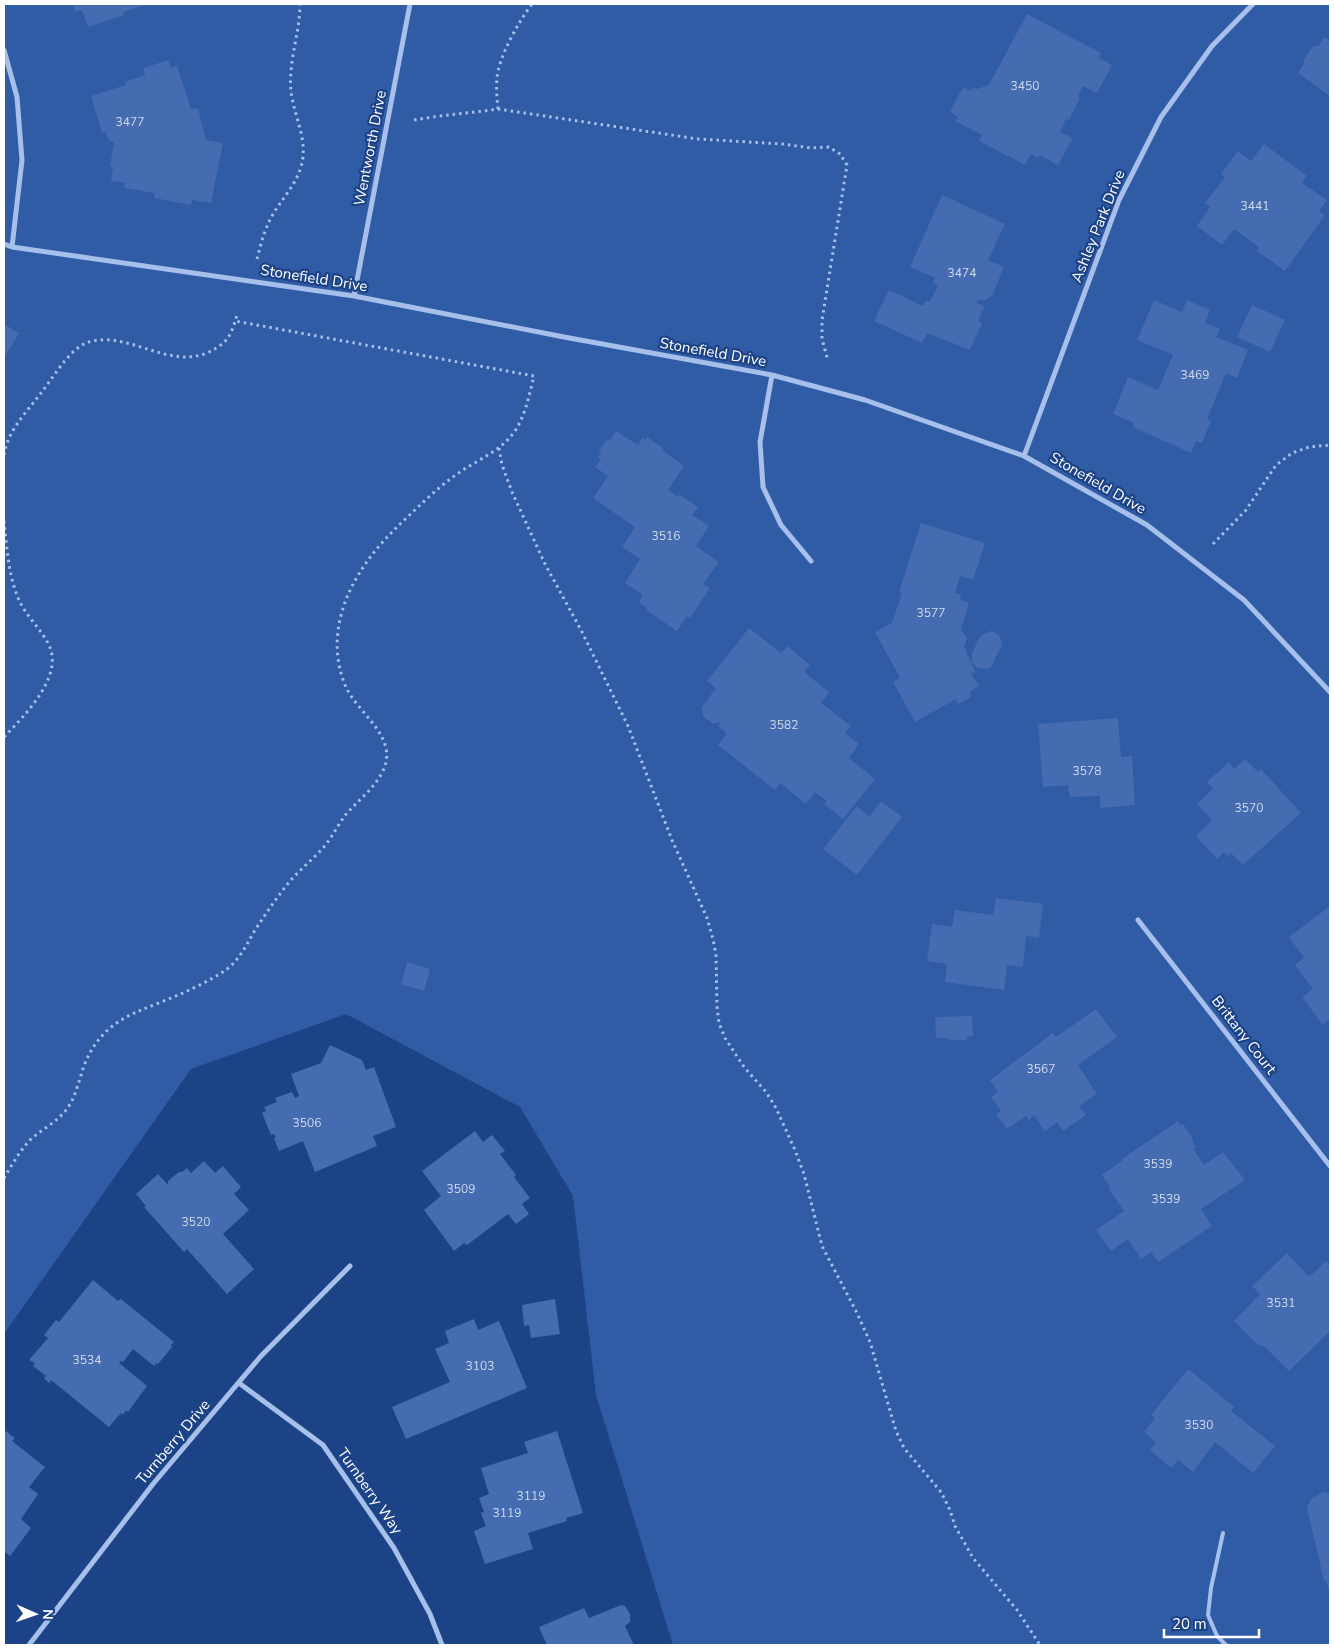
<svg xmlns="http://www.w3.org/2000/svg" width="1334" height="1649" font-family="'Nunito Sans',sans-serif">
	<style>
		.green { fill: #305ba5 }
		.building { fill: #456cb0 }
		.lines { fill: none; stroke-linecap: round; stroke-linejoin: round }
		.path { stroke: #a6c0eb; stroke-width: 3; stroke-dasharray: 2.5 4; stroke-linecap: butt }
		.service { stroke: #a6c0eb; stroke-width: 4 }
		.minor { stroke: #a6c0eb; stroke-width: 5 }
		.labels { text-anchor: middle; stroke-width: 4.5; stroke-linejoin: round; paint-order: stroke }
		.number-label { font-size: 12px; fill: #d0daeb }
		.street-label { font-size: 15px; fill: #fff; stroke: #1d4387 }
	</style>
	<rect width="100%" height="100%" fill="#1d4387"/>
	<!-- green -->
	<path class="green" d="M4 4H1330V1645H673L596 1395 573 1196 520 1107 346 1014 191 1069 4 1334Z"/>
	<!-- building -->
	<path class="building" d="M73 4H147L123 12 124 15 88 27 82 10 75 12Z
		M1027 14 1101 53 1099 58 1112 65 1097 93 1083 86 1078 96 1080 98 1069 120 1066 119 1060 132 1073 138 1058 165 1039 155 1038 158 1031 154 1025 165 979 141 982 135 955 121 958 117 950 112 963 87 971 91 973 87 977 89 989 85Z
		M1324 37 1330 41V96L1298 73 1304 64V59L1313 46H1318Z
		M169 60 171 68 177 66 191 109 198 108 206 140 223 143 211 203 192 200 191 205 154 198 155 193 124 188 125 183 111 181 113 167 110 166 114 143 109 140 105 132 102 133 91 96 126 85 125 82 145 75 143 68Z
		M1264 144 1307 176 1302 183 1327 200 1319 211 1325 215 1285 271 1257 251 1259 247 1234 229 1222 245 1197 226 1210 207 1205 203 1225 177 1221 174 1238 151 1251 161Z
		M942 195 1005 224 988 260 1004 267 993 294 986 300H978L977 303 985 306 978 321 982 323 970 350 927 333 922 343 874 321 889 290 923 306 926 301 930 302 938 285 933 283 935 278 910 267Z
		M1154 300 1182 312 1187 300 1210 310 1205 323 1220 329 1216 337 1248 350 1237 378 1226 373 1207 419 1211 421 1202 443 1196 441 1191 453 1133 427 1134 423 1113 414 1128 377 1158 390 1173 355 1137 340Z
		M1252 305 1285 320 1270 352 1237 337Z
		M4 324 19 333 4 358Z
		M616 431 638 445 642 438 645 440 647 437 663 448 662 450 684 466 668 490 678 497 680 495 698 507 692 515 709 526 696 546 719 562 703 584 710 588 690 618 687 616 677 631 646 610 647 608 639 602 643 595 625 583 640 559 622 547 635 527 593 498 608 476 595 467 601 459 598 457 601 453 599 451 607 439 610 440Z
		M921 523 985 543 973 580 960 576 955 593 961 595 960 600 969 603 961 630 967 638 964 646 975 672 971 674 979 686 970 692 971 697 958 704 956 699 915 722 893 682 900 678 875 632 892 623 902 593 899 592Z
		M749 628 781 653 787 646 810 665 804 672 829 692 821 703 851 726 845 733 859 744 849 758 875 779 843 819 824 804 827 801 815 792 806 804 780 783 775 790 718 745 727 734 718 726 721 722 713 724 703 716 702 707 716 688 707 681Z
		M991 631 999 635 1002 642 1001 647 991 667 987 669 977 668 972 662V653L981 635Z
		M1118 718 1121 757 1132 756 1135 805 1100 808V796L1070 797 1068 785 1043 787 1038 724Z
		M1245 759 1258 772 1261 769 1301 813 1243 865 1231 853 1228 856 1224 852 1217 859 1196 836 1212 820 1197 804 1213 789 1207 782 1229 762 1234 769Z
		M881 801 902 817 857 875 823 849 857 806 869 817Z
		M996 898 1043 904 1039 938 1026 936 1023 967 1007 965 1004 990 945 982 947 964 927 961 932 924 952 927 955 910 993 915Z
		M1330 906V1019L1323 1025 1302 997 1313 989 1295 965 1304 958 1289 937Z
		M407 962 430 969 424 991 401 984Z
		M1096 1009 1117 1037 1078 1065 1097 1094 1079 1106 1086 1115 1063 1131 1057 1122 1045 1131 1034 1115 1029 1120 1026 1116 1007 1129 996 1114 1001 1111 991 1097 998 1092 990 1080 1053 1033 1056 1037Z
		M972 1016 973 1036 966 1037V1040H949L948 1038H936L935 1017Z
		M330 1045 362 1060 366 1070 374 1067 396 1127 373 1136 377 1146 315 1172 303 1141 279 1151 274 1138 276 1137 274 1134 271 1135 262 1113 266 1111 264 1107 277 1102 275 1098 292 1092 295 1098 299 1096 291 1074 321 1063Z
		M1178 1121 1180 1125 1183 1124 1194 1141H1192L1196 1147 1193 1149 1204 1165 1223 1152 1245 1180 1201 1209 1212 1226 1158 1262 1151 1252 1141 1259 1128 1239 1111 1251 1096 1230 1124 1211 1108 1188 1110 1187 1102 1175 1123 1160 1122 1159Z
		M475 1131 483 1142 492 1135 505 1151 500 1154 516 1175 514 1177 530 1198 522 1204 529 1214 516 1224 508 1214 467 1245 464 1243 454 1251 424 1210 441 1196 422 1171Z
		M204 1161 215 1173 223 1166 241 1187 234 1194 249 1210 223 1234 254 1269 227 1294 187 1249 184 1252 144 1207 146 1206 136 1194 158 1174 168 1185V1181L179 1172H182L187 1168 191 1173Z
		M1287 1253 1309 1277 1326 1261 1330 1265V1331L1289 1371 1265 1347 1258 1345 1234 1321 1260 1294 1252 1286Z
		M93 1280 118 1301 121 1299 174 1342 171 1345 172 1347 158 1364 157 1363 154 1366 133 1349 123 1362 121 1361 119 1363 147 1386 128 1412 126 1410 123 1415 121 1413 109 1427 51 1380 49 1383 44 1378 46 1376 33 1366 35 1363 29 1360 48 1338 44 1335 56 1320 59 1322Z
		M555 1299 560 1334 531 1338 529 1325 524 1326 522 1305Z
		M474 1319 478 1330 499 1321 527 1388 406 1439 392 1407 450 1382 435 1349 449 1343 445 1331Z
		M1188 1369 1234 1407 1231 1411 1275 1446 1253 1473 1215 1442 1193 1472 1178 1460 1171 1468 1150 1450 1156 1442 1144 1432 1155 1418 1151 1415Z
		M4 1430 15 1438 12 1441 45 1467 29 1487 38 1494 21 1519 31 1528 10 1556 4 1551Z
		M557 1431 583 1513 566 1518 567 1521 528 1533 533 1549 485 1564 474 1531 486 1526 481 1513 484 1512 479 1498 489 1494 481 1468 528 1453 524 1442Z
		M1323 1492 1330 1493V1594L1326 1581H1324L1307 1508 1311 1499Z
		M621 1605 625 1606 630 1614V1622L625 1626 634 1645H547L539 1627 584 1608 589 1618Z"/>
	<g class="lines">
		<!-- path -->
		<path class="path" d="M498 109C497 99 496 88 497 78 499 56 519 21 532 4
			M414 120C442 115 470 113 498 109L698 139 783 144 811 148 829 147 840 154 847 165 822 320V339L828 361
			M257 259C261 244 264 230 272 216 281 200 294 187 300 170 310 142 294 118 291 91 288 62 300 33 300 4
			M499 448 502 465 512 492 545 564 581 630 628 726 672 840 707 918 713 939 716 955 717 1007 719 1023 725 1038 744 1067 766 1092 776 1108 795 1150 804 1174 822 1246 857 1313 870 1342 896 1431 904 1448 941 1492 950 1510 955 1526 973 1558 1017 1610 1040 1645
			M4 455C8 430 26 413 41 393 52 379 69 350 86 343 126 328 168 371 209 352 229 342 231 335 237 315
			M4 521C7 547 8 575 19 600 26 616 41 629 49 645 64 677 24 716 4 737
			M1213 544 1246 510 1276 465 1292 453 1309 447 1330 445
			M4 1178C12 1165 20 1150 31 1139 45 1127 61 1120 70 1104 75 1096 77 1087 80 1079 85 1059 94 1042 109 1029 126 1014 145 1009 166 1000 184 993 212 980 227 969 240 959 247 944 255 930 265 915 275 900 286 886 297 872 311 861 323 848 332 838 338 824 347 813 359 800 373 789 382 773 401 737 357 714 345 685 329 645 339 604 362 569 377 545 398 526 419 506 432 494 445 482 460 472 479 459 501 451 515 431 526 414 529 395 534 376L235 321"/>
		<!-- service -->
		<path class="service" d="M1223 1533 1211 1588 1208 1615 1217 1636 1226 1645"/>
		<!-- minor -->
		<path class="minor" d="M4 50 17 97 22 160 12 247
			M4 244 12 247 354 296 564 337 772 375 865 400 1024 456 1147 525 1244 600 1330 692
			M354 296 410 4
			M772 375 760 442 763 487 781 525 811 561
			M1024 456 1119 200 1161 117 1212 46 1253 4
			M1138 920 1330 1166
			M239 1383 323 1445 394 1548 430 1614 442 1645
			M29 1645 153 1484 261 1356 350 1266"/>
	</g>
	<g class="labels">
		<!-- number labels -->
		<g class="number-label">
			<text x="1025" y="90">3450</text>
			<text x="130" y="126">3477</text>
			<text x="1255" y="210">3441</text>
			<text x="962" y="277">3474</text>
			<text x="1195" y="379">3469</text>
			<text x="666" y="540">3516</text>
			<text x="931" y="617">3577</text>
			<text x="784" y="729">3582</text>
			<text x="1087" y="775">3578</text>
			<text x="1249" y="812">3570</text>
			<text x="1041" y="1073">3567</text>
			<text x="307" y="1127">3506</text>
			<text x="1158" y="1168">3539</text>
			<text x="461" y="1193">3509</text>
			<text x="1166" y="1203">3539</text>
			<text x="196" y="1226">3520</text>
			<text x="1281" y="1307">3531</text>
			<text x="87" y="1364">3534</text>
			<text x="480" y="1370">3103</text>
			<text x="1199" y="1429">3530</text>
			<text x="531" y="1500">3119</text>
			<text x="507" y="1517">3119</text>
		</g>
		<!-- street labels -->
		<g class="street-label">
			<text transform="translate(370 148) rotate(-79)" y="5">Wentworth Drive</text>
			<text transform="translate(1098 226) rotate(-68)" y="5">Ashley Park Drive</text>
			<text transform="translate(314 278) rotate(9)" y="5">Stonefield Drive</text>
			<text transform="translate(713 352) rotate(10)" y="5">Stonefield Drive</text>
			<text transform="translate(1098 483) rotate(30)" y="5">Stonefield Drive</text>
			<text transform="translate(1244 1035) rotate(52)" y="5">Brittany Court</text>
			<text transform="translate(173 1442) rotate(-50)" y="5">Turnberry Drive</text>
			<text transform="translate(370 1491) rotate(55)" y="5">Turnberry Way</text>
		</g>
	</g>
	<!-- border -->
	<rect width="1334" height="1649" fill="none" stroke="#ffffff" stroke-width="10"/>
	<!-- north arrow -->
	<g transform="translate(35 1614) rotate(92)" stroke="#1d4387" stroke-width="4" paint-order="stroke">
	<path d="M0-4L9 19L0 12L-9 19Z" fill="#ffffff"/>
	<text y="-8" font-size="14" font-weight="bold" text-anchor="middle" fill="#ffffff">N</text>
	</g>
	<!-- scale -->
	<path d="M1164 1629v8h95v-8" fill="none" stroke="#ffffff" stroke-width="2.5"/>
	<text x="1172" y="1629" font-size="15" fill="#ffffff" stroke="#1d4387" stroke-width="4" paint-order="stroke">20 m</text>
</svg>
